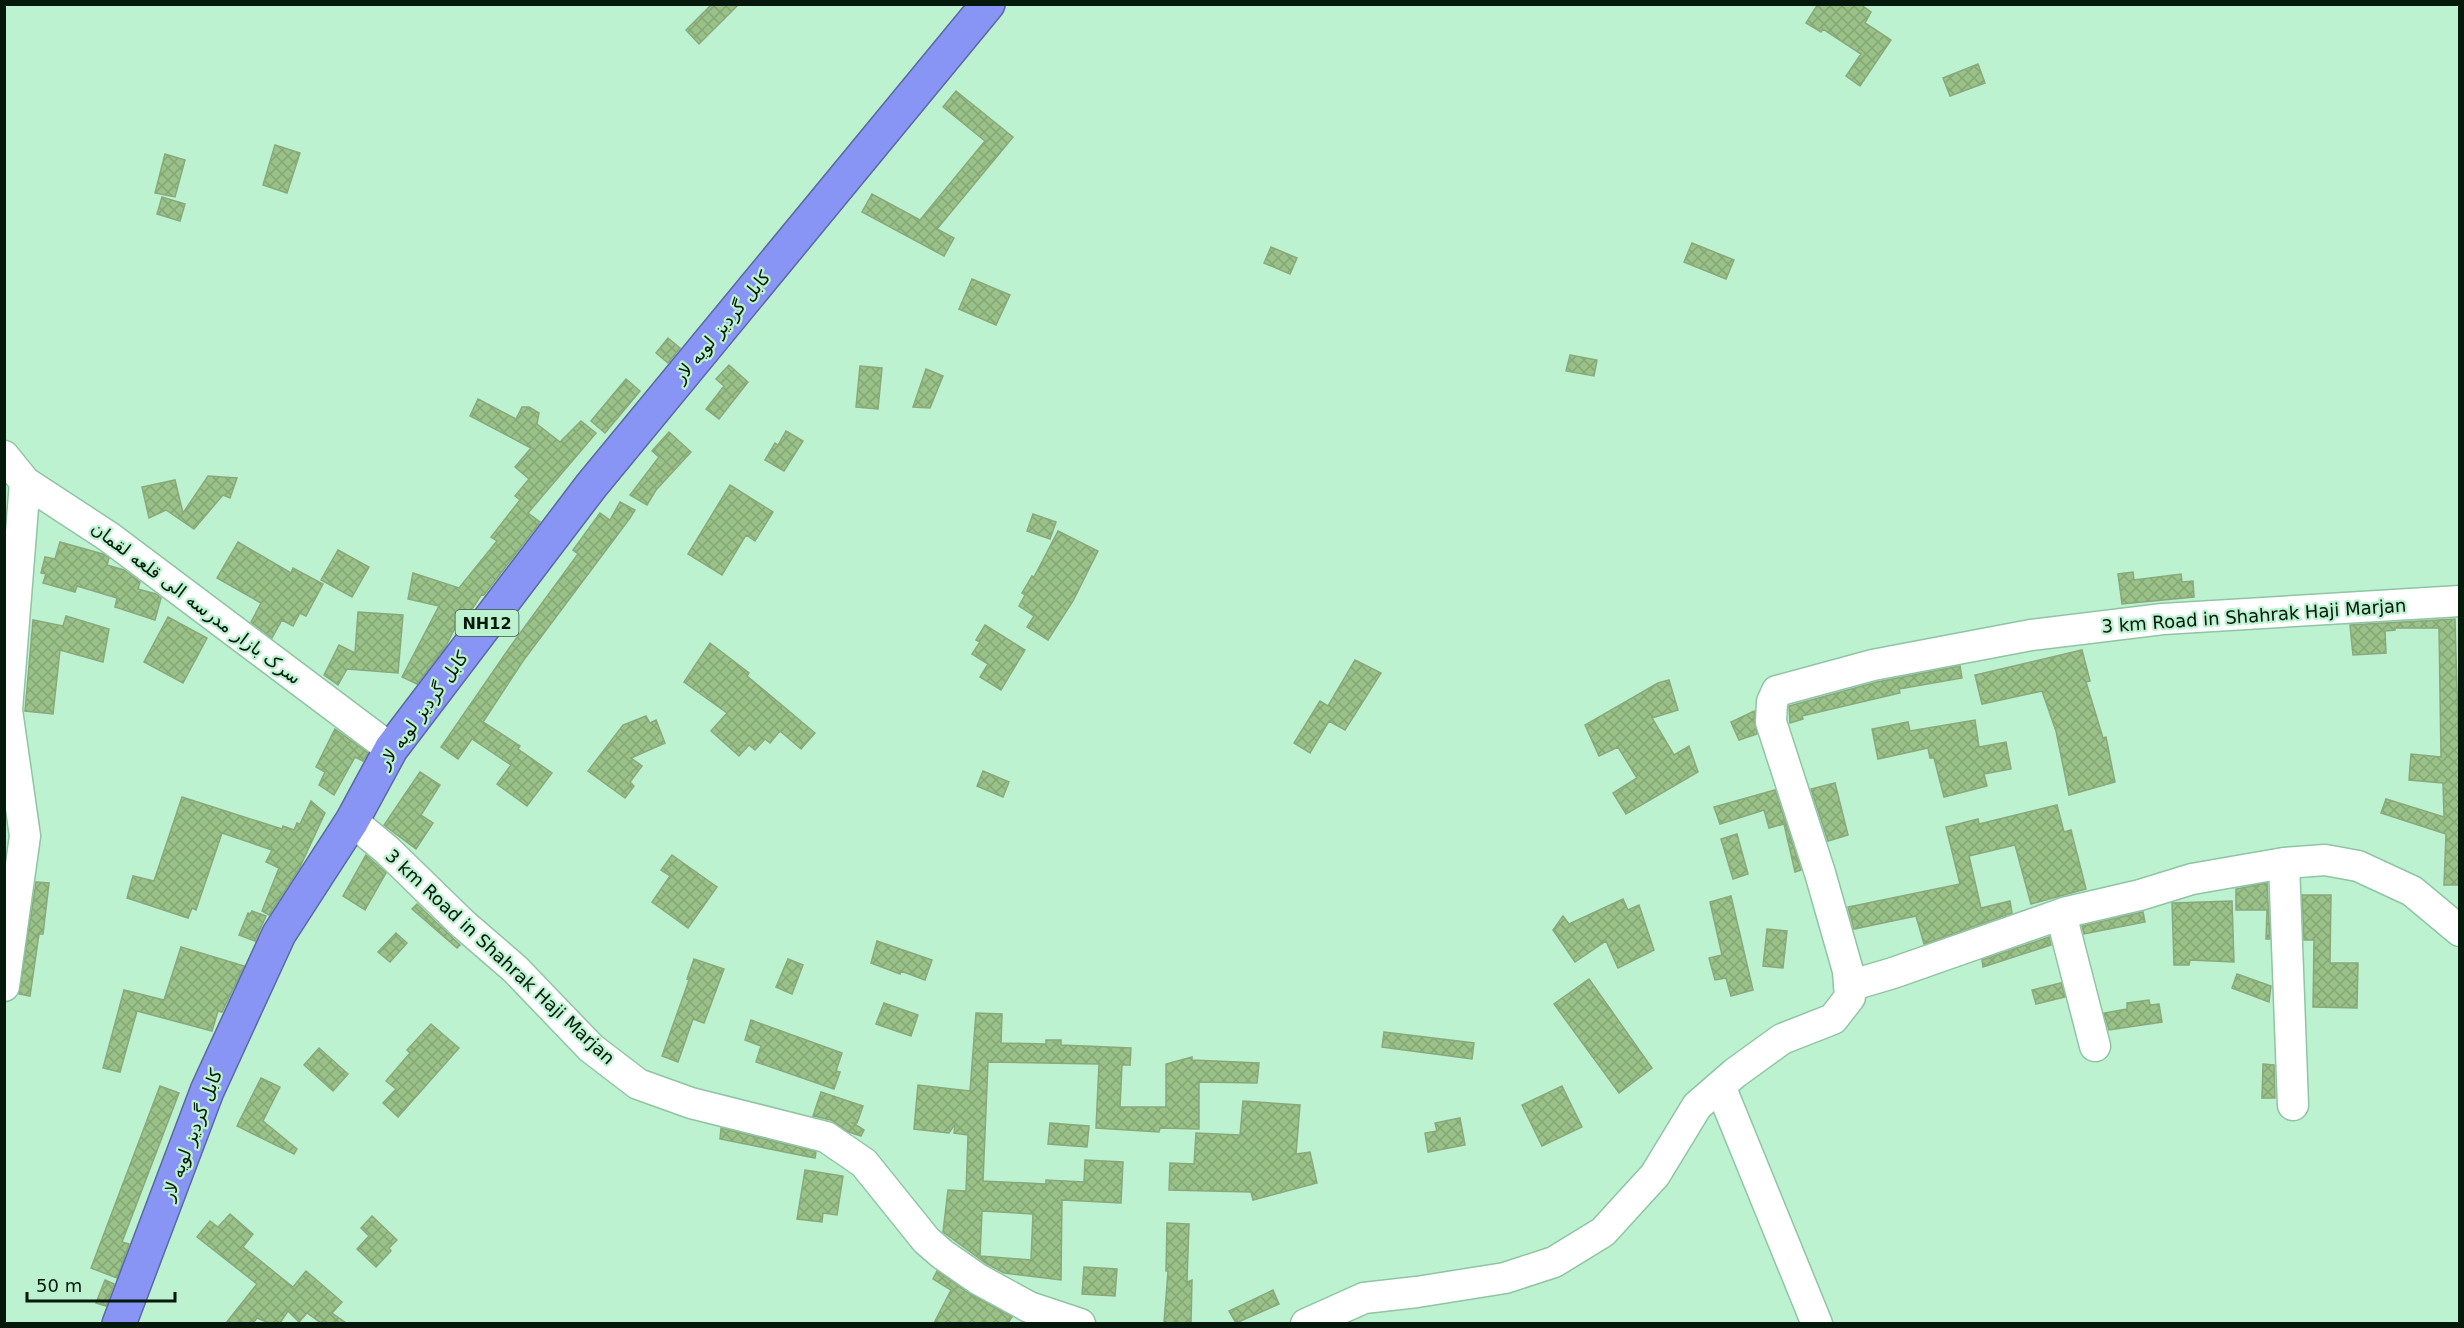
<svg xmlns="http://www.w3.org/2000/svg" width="2464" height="1328" font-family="'DejaVu Sans',Cairo,sans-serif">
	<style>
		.building { fill: url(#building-cross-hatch); stroke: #89a97c; stroke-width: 1.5; fill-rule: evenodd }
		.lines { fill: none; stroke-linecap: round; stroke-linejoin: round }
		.minor-casing { stroke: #90c4a3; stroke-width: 33 }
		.highway-casing { stroke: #5a69a3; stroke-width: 36 }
		.minor { stroke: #fff; stroke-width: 30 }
		.highway { stroke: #8895f4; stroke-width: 33 }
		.labels { text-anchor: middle; stroke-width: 4.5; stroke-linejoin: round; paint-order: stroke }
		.shield { fill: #bcf2cf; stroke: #3b5946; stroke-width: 1.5 }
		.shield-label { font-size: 16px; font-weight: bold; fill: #04180c }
		.street-label { font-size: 18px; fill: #04180c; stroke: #bcf2cf }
	</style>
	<defs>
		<pattern id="building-cross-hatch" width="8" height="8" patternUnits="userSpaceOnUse" patternTransform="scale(1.5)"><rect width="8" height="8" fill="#9ac288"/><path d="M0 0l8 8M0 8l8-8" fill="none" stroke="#83a674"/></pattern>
	</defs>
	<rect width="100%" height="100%" fill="#bcf2cf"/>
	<!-- building -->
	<path class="building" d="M712 4H739L699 44 686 30Z
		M1818 4H1860L1871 12 1865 23 1891 40 1860 86 1846 76 1861 54 1823 29 1821 32 1806 23Z
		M1978 64 1985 83 1950 96 1943 78Z
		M956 91 1013 137 937 229 954 238 944 256 862 212 872 194 920 220 985 141 943 107Z
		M275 145 300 153 287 193 263 185Z
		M165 154 185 160 175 197 155 193Z
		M162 197 185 204 180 221 157 214Z
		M1692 243 1734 260 1726 279 1684 262Z
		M1271 247 1297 258 1290 274 1264 263Z
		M972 279 1010 295 996 325 959 309Z
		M668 338 680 348 668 363 656 353Z
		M1570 355 1597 360 1594 376 1566 371Z
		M729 365 748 382 719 419 706 409 724 386 716 379Z
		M860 366 882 368 878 409 856 407Z
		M926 369 943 376 930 408 913 407Z
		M626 379 640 391 605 433 591 421Z
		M478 399 516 419 522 407H529L539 413 537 424 560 442 581 421 596 433 528 513 540 522 484 595 482 594 460 627 457 624 446 646 417 684 402 677 439 606 408 599 413 573 459 588 497 541 491 537 520 500 515 496 529 479 515 467 531 448 470 416Z
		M786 431 803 441 784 471 765 460 775 443 778 445Z
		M669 432 691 452 656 490 647 505 630 495 659 457 652 451Z
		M208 476 237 478 230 498 223 495 194 529 166 510 149 518 142 487 175 480 183 513Z
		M730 485 773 512 755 541 746 535 722 575 688 554Z
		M620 502 635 510 630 518 523 661 483 722 520 746 518 749 552 773 527 806 497 784 511 765 472 739 458 759 441 747 510 647 578 554 573 550 600 513 610 520Z
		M1033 514 1056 522 1050 539 1027 531Z
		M1058 531 1098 551 1073 601 1048 640 1027 627 1034 616 1019 606 1025 595 1022 593 1032 576 1034 577Z
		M60 542 103 554 109 558 107 565 124 570 140 582 138 589 156 594 161 598 155 620 115 607 117 598 77 586 75 592 43 583 46 574 41 573 45 557 55 559Z
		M238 542 291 573 293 568 323 584 306 616 300 613 293 626 282 620 272 638 251 622 261 603 217 578Z
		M338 550 369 567 352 597 321 580Z
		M2133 572 2134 580 2181 574 2182 582 2193 581 2194 597 2122 604 2118 574Z
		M358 612 403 615 398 673 347 669 338 685 324 675 339 645 355 653Z
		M66 616 109 629 103 662 60 650 53 714 25 711 33 620 63 626Z
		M168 617 207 638 183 683 144 662Z
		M2455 619 2459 758 2460 885H2444L2446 834 2381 813 2386 799 2444 817 2443 783 2409 780 2411 754 2441 757 2439 628H2395V630L2385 631 2386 653 2353 655 2350 625Z
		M985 625 1025 650 1001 690 980 677 988 664 972 654 980 642 976 640Z
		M710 643 749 673 747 676 815 733 801 749 780 731 770 743 765 739 755 750 749 745 739 756 711 731 727 713 684 682Z
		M2082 650 2090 681 2086 682 2103 738 2106 737 2115 782 2069 795 2056 731 2042 691 1982 704 1975 675Z
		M1355 660 1381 673 1345 730 1329 721 1310 753 1294 743 1320 701 1328 706Z
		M1960 666 1962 678 1899 689 1900 693 1802 716 1803 719 1790 723 1789 706 1877 682Z
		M1669 680 1678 710 1652 718 1674 755 1689 746 1698 772 1626 814 1613 793 1637 778 1618 747 1599 756 1585 725 1658 683Z
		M1754 711 1757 734 1739 740 1731 722Z
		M646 716 650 723 656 720 665 743 631 758 642 766 630 782 634 786 625 798 588 771 623 725Z
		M1975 720 1979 747 2006 742 2011 769 1984 774 1987 786 1944 797 1934 758H1930L1928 748 1878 759 1872 729 1908 722 1910 731Z
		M335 729 368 753 363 761 355 757 334 795 319 785 325 772 316 767Z
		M983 771 1009 782 1003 797 977 786Z
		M420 772 440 785 421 815 433 823 416 849 384 825Z
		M1835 783 1848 835 1828 841 1811 789Z
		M1775 790 1801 870 1795 872 1784 824 1769 828 1764 810 1720 824 1714 807Z
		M182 797 282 829 283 826 294 830 297 823 300 824 311 801 325 813 300 867 269 915 262 911 279 868 266 862 272 850 222 833 196 910 192 908 188 918 127 898 133 876 154 881Z
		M2057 805 2064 832 2071 830 2086 889 2031 904 2015 845 1969 856 1981 908 2010 901 2012 913 1924 944 1916 916 1854 929 1848 907 1960 884 1946 827 1978 819 1979 824Z
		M1737 834 1748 874 1733 879 1721 839Z
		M366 855 386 873 365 910 343 896Z
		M672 855 717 887 688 928 652 902 670 876 661 870Z
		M36 882 49 883 43 934H39L30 996 19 994Z
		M2267 883 2270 939H2266L2267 910H2236V889Z
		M2302 895H2331L2330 963H2358L2357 1008 2313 1007 2314 940H2304Z
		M1731 896 1753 990 1731 996 1726 978 1715 980 1709 958 1722 955 1710 902Z
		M1623 899 1628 910 1639 905 1654 950 1618 968 1606 941 1575 962 1553 930 1563 916 1569 924Z
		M2232 901 2234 962 2190 960 2189 965H2174L2172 903Z
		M417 904 460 945 457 948 412 909Z
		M252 911 266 916 255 941 239 935 248 913 250 914Z
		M2143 912 2145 922 2084 934 2082 926Z
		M1767 929 1787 931 1783 968 1763 966Z
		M396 933 407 943 390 962 378 952Z
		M2049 937 2051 945 1983 967 1982 960Z
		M877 941 932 960 925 980 901 971 900 974 871 963Z
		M181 947 244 966 222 1012 218 1011 212 1031 137 1011 120 1072 103 1068 124 990 164 1000Z
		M694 959 724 969 704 1023 693 1019 678 1062 662 1056 689 980 687 979Z
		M788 959 803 965 792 994 776 987Z
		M2237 974 2271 986 2269 1002 2232 988Z
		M1589 979 1652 1068 1619 1093 1554 1004Z
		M2061 983 2065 997 2036 1004 2032 990Z
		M2149 1000 2150 1005 2159 1004 2162 1022 2109 1030 2104 1013 2127 1009V1003Z
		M884 1003 918 1015 911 1036 876 1024Z
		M976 1013 1002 1014 1001 1043 1046 1044V1040H1061V1045L1131 1048 1130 1065H1122L1120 1107H1166V1064L1192 1057V1060L1259 1063 1257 1083 1199 1082V1129L1160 1128 1159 1132 1096 1128 1099 1064 988 1062 983 1181 1046 1184V1180L1084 1182 1085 1160 1123 1162 1121 1203 1062 1200 1061 1280 1004 1273 987 1264 943 1232 948 1190 966 1191 968 1135 954 1133 955 1124 949 1133 914 1129 918 1085 970 1091ZM982 1211 1033 1214 1031 1260 980 1256Z
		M751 1020 842 1053 836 1071 840 1072 834 1089 756 1062 761 1046 745 1040Z
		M431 1024 459 1048 398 1117 383 1103 396 1089 386 1081 410 1053 407 1050Z
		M1384 1032 1474 1043 1472 1059 1382 1047Z
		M319 1048 348 1074 333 1091 304 1065Z
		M2263 1064 2274 1065 2275 1098H2262Z
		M261 1078 280 1087 263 1121 297 1149 294 1154 237 1126Z
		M160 1086 179 1093 122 1242 129 1244 117 1278 91 1268Z
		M1562 1086 1582 1127 1542 1146 1522 1105Z
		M821 1092 863 1106 857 1123H853L864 1130 861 1136 849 1132 831 1120 813 1116Z
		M1243 1101 1300 1105 1296 1154 1310 1152 1317 1183 1253 1200 1251 1192 1169 1190 1170 1163 1194 1164 1196 1133 1240 1135Z
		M1460 1118 1465 1145 1428 1152 1425 1133 1437 1131 1435 1123Z
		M1050 1123 1089 1126 1087 1147 1048 1144Z
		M721 1128 816 1152 815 1158 720 1139Z
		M805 1170 843 1176 837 1215 823 1213 822 1222 797 1219Z
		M230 1214 253 1234 243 1247 293 1287 306 1271 342 1302 332 1313 346 1323H321L307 1313 299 1322 288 1311 280 1323H269L257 1318 253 1323H226L257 1284 197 1237 210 1221 218 1227Z
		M372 1216 397 1240 389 1248 391 1251 376 1267 357 1249 369 1236 361 1228Z
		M1167 1223 1189 1224 1187 1282 1192 1280 1191 1323H1164L1168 1271H1166Z
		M1084 1267 1117 1269 1115 1296 1082 1294Z
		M937 1271 970 1294 1012 1317 1008 1323H934L951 1290 933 1279Z
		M105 1280 114 1284 106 1306 96 1303Z
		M1273 1290 1279 1304 1236 1323 1229 1311Z"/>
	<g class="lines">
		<defs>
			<path id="minor" d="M4 456 25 482 109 537 391 749
				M352 821 387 850 463 924 515 969 591 1048 638 1084 691 1103 826 1137 864 1163 926 1240 942 1254 978 1279 1029 1307 1080 1324
				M2284 863 2293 1105
				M2061 914 2095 1046
				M4 986 25 836 7 710 25 482
				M1849 986 1893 973 2067 912 2140 895 2192 879 2284 863 2325 860 2358 866 2412 891 2460 931
				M1720 1086 1817 1324
				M1306 1324 1364 1298 1417 1292 1505 1278 1554 1262 1603 1232 1655 1175 1697 1106 1735 1073 1782 1039 1833 1019 1850 997 1848 971 1820 873 1771 722 1772 702 1777 691 1873 665 2031 635 2163 619 2460 601"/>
			<path id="highway" d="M119 1324 207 1091 279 934 352 821 391 749 591 486 988 4"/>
		</defs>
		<!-- minor casing -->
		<use href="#minor" class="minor-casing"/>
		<!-- highway casing -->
		<use href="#highway" class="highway-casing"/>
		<!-- minor -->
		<use href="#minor" class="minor"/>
		<!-- highway -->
		<use href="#highway" class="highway"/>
	</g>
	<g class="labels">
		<!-- shield labels -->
		<rect class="shield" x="455.5" y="610" width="63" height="26" rx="4.5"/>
		<g class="shield-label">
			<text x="487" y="629">NH12</text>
		</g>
		<!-- street labels -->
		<g class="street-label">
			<text transform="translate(722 327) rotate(-50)" y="6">کابل گردیز لویه لار</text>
			<text transform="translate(196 603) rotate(37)" y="6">سرک بازار مدرسه الی قلعه لقمان</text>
			<text transform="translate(2254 616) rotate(-4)" y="6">3 km Road in Shahrak Haji Marjan</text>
			<text transform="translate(423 710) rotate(-54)" y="6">کابل گردیز لویه لار</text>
			<text transform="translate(500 957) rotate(43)" y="6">3 km Road in Shahrak Haji Marjan</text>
			<text transform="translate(192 1135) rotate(-69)" y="6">کابل گردیز لویه لار</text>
		</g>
	</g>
	<!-- border -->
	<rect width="2464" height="1328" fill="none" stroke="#04180c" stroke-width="12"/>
	<!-- scale -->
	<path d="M27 1292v9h148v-9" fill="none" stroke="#04180c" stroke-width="3"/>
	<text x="36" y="1292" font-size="18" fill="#04180c" stroke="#bcf2cf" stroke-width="4.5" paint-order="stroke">50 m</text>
</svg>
